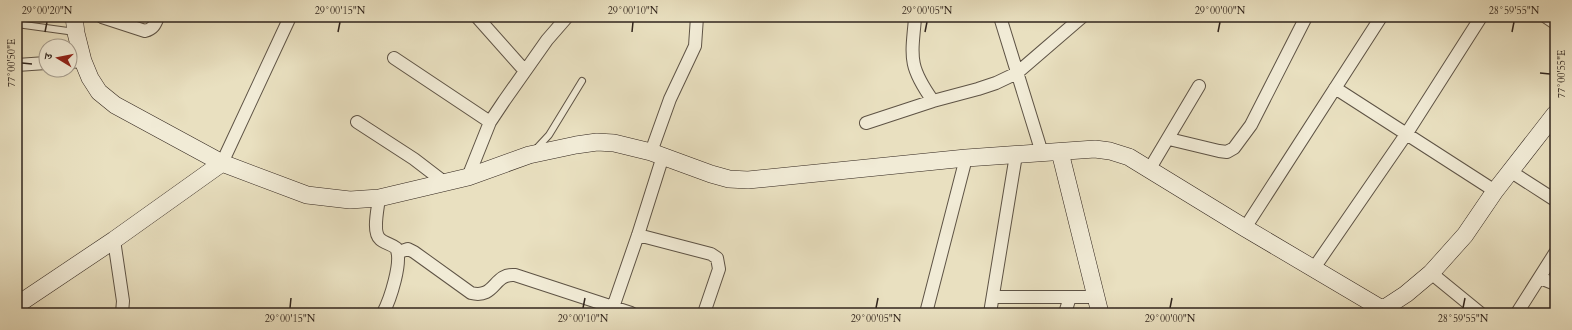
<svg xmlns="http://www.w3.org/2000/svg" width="1572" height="330" font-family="Cardo,'Noto Serif Devanagari',serif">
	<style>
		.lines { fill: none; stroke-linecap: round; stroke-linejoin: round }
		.lane-casing { stroke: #5e5345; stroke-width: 8 }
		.street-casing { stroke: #5e5345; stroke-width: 14 }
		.secondary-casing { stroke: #30241c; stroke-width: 18 }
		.lane { stroke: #f1ebd6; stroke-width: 6 }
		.street { stroke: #f1ebd6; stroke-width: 12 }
		.secondary { stroke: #f1ebd6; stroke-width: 17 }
		.ticks { fill: none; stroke: #30241c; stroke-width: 1.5 }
		.neatline { fill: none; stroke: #30241c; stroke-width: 1.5 }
		.ticks-label { font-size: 10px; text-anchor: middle; fill: #30241c }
	</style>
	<rect width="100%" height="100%" fill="#e9e0c0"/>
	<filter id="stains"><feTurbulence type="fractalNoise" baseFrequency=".005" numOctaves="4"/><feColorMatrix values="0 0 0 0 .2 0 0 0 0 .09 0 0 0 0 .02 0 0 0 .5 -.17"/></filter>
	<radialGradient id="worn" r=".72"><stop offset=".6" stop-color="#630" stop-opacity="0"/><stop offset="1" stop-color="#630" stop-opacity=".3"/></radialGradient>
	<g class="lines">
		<defs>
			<path id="lane" d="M17 24 75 32
				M536 149 549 135 582 81"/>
			<path id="street" d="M102 17 145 31C153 29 155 25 158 17
				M477 17 525 71
				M1000 17 1042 153
				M1546 17 1555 23
				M915 19C911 59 909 67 933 101
				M394 58 490 122
				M70 62 83 61
				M17 65 46 63
				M1335 88 1495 191
				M357 122 414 159 444 182
				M866 123 933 101 978 89 996 83 1017 73 1082 17
				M1169 139 1219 151 1227 152 1234 148 1251 125 1306 17
				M651 152 670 99 695 46 697 17
				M222 163 290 17
				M1149 170 1199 86
				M1510 171 1555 200
				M468 177 490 122 504 101 547 40 567 17
				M379 198C378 208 372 232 380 239 384 243 391 244 396 248 403 261 390 300 383 313
				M1245 228 1381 17
				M638 235 711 254 717 258 719 269 704 313
				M114 240 123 301 122 313
				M399 252 408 249 414 252 471 293C496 299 493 273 515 275L631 313
				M1314 268 1407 133 1481 17
				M1431 273 1480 313
				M1540 278 1555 284
				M994 297H1096
				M611 313 638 235 663 156
				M926 313 966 158
				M990 313 1016 155
				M1065 313 1070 297
				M1517 313 1555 253"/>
			<path id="secondary" d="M74 17 76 33 83 61 90 78 99 92 115 105 222 163 307 195 350 200 379 198 468 177 529 155 576 145 597 142 614 143 651 152 711 174 729 179 748 180 966 158 1095 149 1110 151 1129 157 1245 228 1382 309
				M1060 152 1100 313
				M17 305 114 240 222 163
				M1377 313 1406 294 1431 273 1465 235 1495 191 1555 114"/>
		</defs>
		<!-- lane casing -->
		<use href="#lane" class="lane-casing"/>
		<!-- street casing -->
		<use href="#street" class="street-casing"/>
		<!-- secondary casing -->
		<use href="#secondary" class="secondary-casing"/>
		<!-- lane -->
		<use href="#lane" class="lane"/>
		<!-- street -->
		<use href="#street" class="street"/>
		<!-- secondary -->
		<use href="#secondary" class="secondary"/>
	</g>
	<!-- ticks -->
	<path class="ticks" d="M45 32 47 22M338 32 340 22M632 32 633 22M925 32 927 22M1218 32 1220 22M1512 32 1514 22M22 63 32 64M1540 73 1550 74M290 308 291 298M583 308 585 298M876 308 878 298M1170 308 1172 298M1463 308 1465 298"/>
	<!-- margin -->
	<rect width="1572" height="330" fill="none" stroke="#e9e0c0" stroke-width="44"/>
	<!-- north arrow -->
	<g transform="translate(58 58) rotate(280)"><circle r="19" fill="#f1ebd6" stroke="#a49b8c"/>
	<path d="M0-3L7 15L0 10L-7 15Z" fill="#8f2418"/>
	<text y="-6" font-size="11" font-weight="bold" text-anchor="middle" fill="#30241c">उ</text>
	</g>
	<rect x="22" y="22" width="1528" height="286" class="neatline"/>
	<g class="ticks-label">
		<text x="47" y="14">29°00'20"N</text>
		<text x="340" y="14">29°00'15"N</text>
		<text x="633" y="14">29°00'10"N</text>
		<text x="927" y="14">29°00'05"N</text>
		<text x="1220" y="14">29°00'00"N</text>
		<text x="1514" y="14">28°59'55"N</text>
		<text transform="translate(11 63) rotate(-90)" y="4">77°00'50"E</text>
		<text transform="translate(1561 74) rotate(-90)" y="4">77°00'55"E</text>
		<text x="290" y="322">29°00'15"N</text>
		<text x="583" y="322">29°00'10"N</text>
		<text x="876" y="322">29°00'05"N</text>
		<text x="1170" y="322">29°00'00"N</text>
		<text x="1463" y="322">28°59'55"N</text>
	</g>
	<rect width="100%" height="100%" filter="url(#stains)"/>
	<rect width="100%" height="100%" fill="url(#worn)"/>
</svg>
